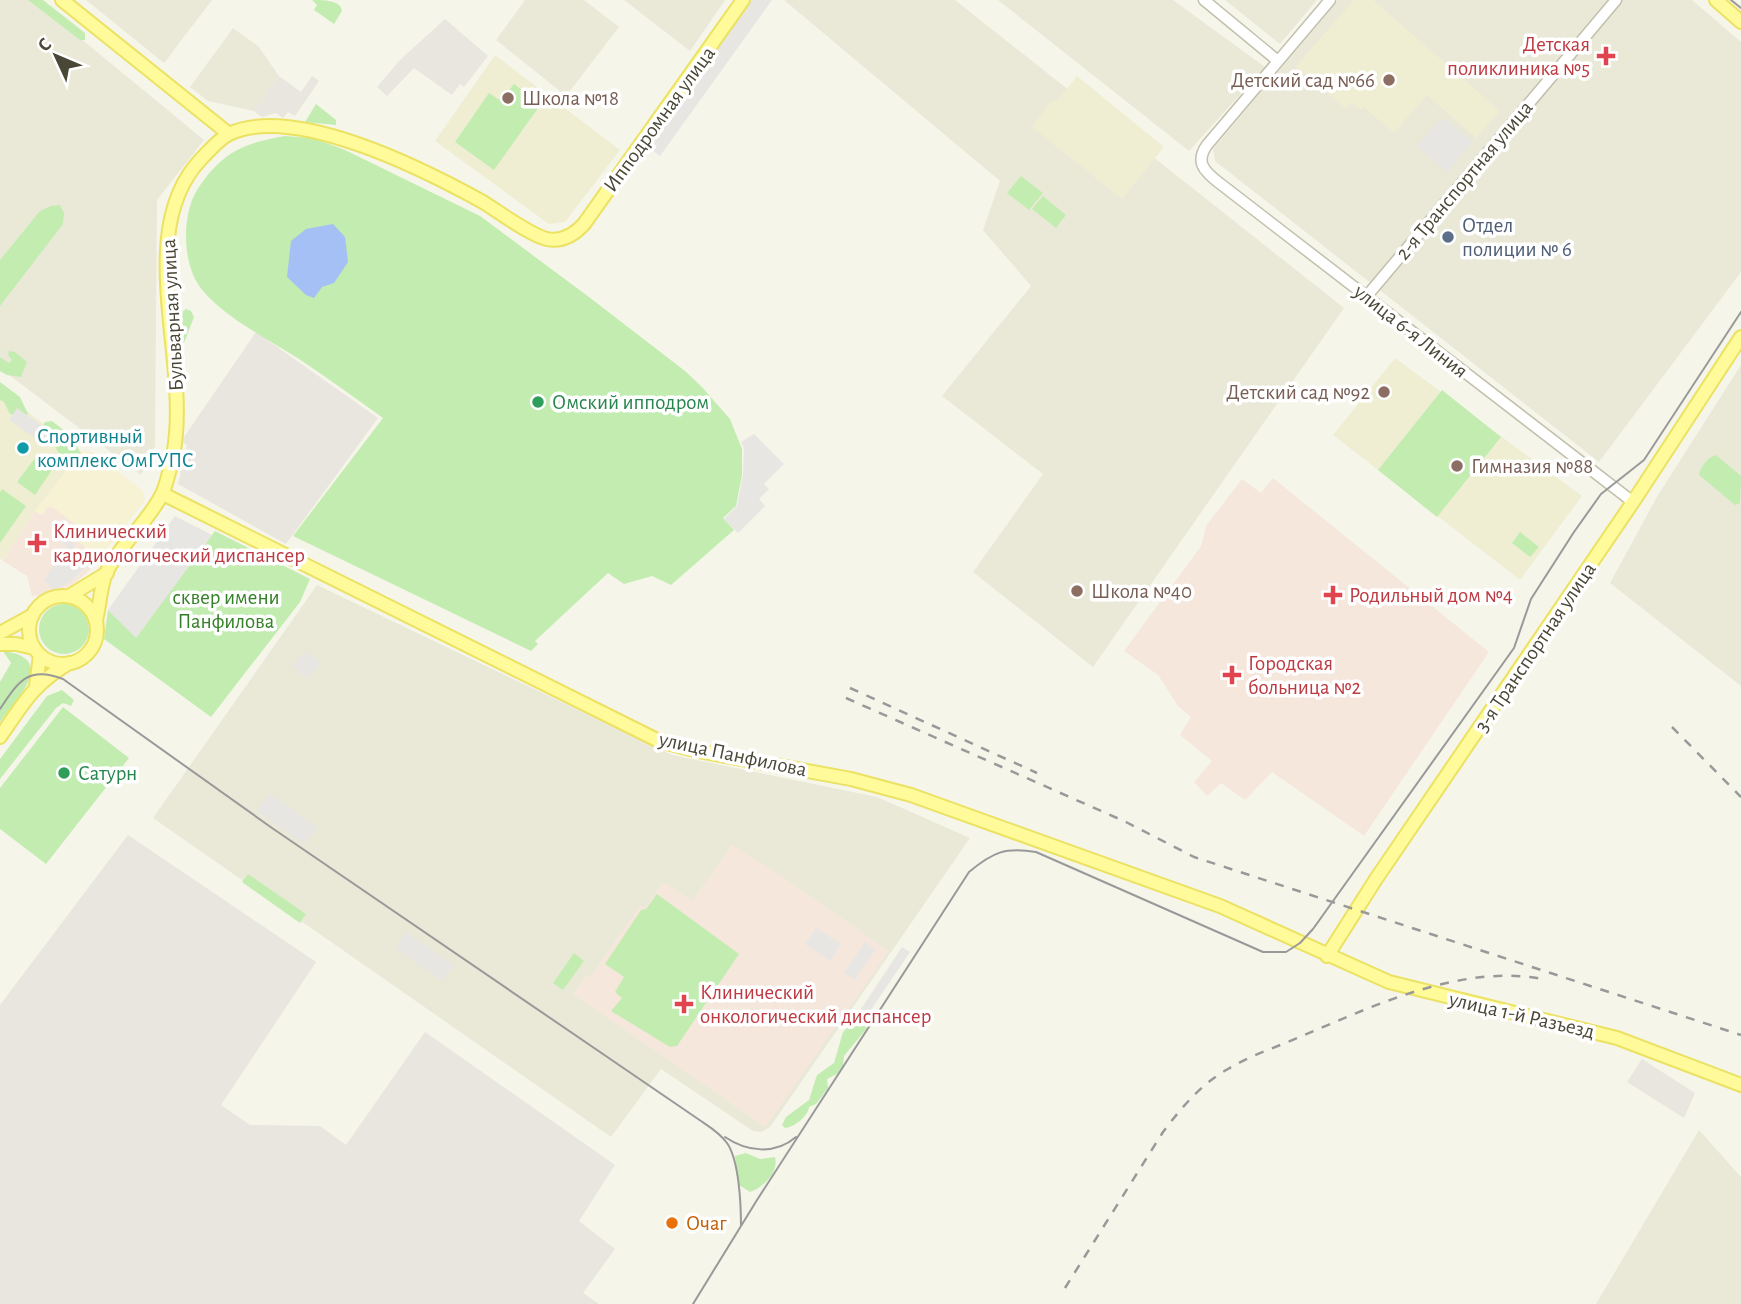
<svg xmlns="http://www.w3.org/2000/svg" width="1741" height="1304" font-family="'Alegreya Sans',sans-serif">
	<style>
		.residential { fill: #eae9d8 }
		.commercial { fill: #f8f2d5 }
		.industrial { fill: #e8e6de }
		.education { fill: #efeed3 }
		.medical { fill: #f6e7dd }
		.green { fill: #c3ecb1 }
		.parking { fill: #e7e6e2 }
		.water { fill: #a4c0f5 }
		.lines { fill: none; stroke-linecap: round; stroke-linejoin: round }
		.minor-casing { stroke: #c2c0ac; stroke-width: 13 }
		.major-casing { stroke: #ebe263; stroke-width: 16 }
		.minor { stroke: #fff; stroke-width: 10 }
		.major { stroke: #fffa9a; stroke-width: 12 }
		.tram { stroke: #999; stroke-width: 2 }
		.rail { stroke: #999; stroke-width: 2.5; stroke-dasharray: 9 9; stroke-linecap: butt }
		.health-dot { fill: #e0444e; stroke: #fff; stroke-width: 2.5 }
		.education-dot { fill: #8d6e63; stroke: #fff; stroke-width: 2.5 }
		.service-dot { fill: #5c6f8a; stroke: #fff; stroke-width: 2.5 }
		.leisure-dot { fill: #2e9e5b; stroke: #fff; stroke-width: 2.5 }
		.culture-dot { fill: #0f9aa8; stroke: #fff; stroke-width: 2.5 }
		.food-dot { fill: #e8710a; stroke: #fff; stroke-width: 2.5 }
		.labels { text-anchor: middle; stroke-width: 7; stroke-linejoin: round; paint-order: stroke }
		.health-label { font-size: 21px; fill: #be3a42; stroke: #fff; text-anchor: start }
		.education-label { font-size: 21px; fill: #785e54; stroke: #fff; text-anchor: start }
		.street-label { font-size: 21px; fill: #4a4737; stroke: #fff }
		.service-label { font-size: 21px; fill: #4e5e75; stroke: #fff; text-anchor: start }
		.leisure-label { font-size: 21px; fill: #27864d; stroke: #fff; text-anchor: start }
		.culture-label { font-size: 21px; fill: #0d838f; stroke: #fff; text-anchor: start }
		.park-label { font-size: 21px; fill: #338126; stroke: #fff }
		.food-label { font-size: 21px; fill: #c56008; stroke: #fff; text-anchor: start }
	</style>
	<rect width="100%" height="100%" fill="#f6f5ea"/>
	<!-- residential -->
	<path class="residential" d="M0 0H34L204 140 157 200 155 446 141 475 0 368Z
		M86 0H212L164 63Z
		M525 0H584L619 27 566 96 496 40Z
		M624 0H725L690 51Z
		M784 0H955L1344 308 1093 667 973 572 1043 474 942 396 1031 286 983 230 1000 181Z
		M998 0H1173L1265 67 1189 151Z
		M1225 0H1317L1280 44Z
		M1338 0H1692L1741 42V272L1599 462 1215 161 1213 149Z
		M233 28 259 47 279 76 254 111 208 101 190 87Z
		M1741 365V686L1610 583 1658 495Z
		M317 585 672 755 877 797 970 838 770 1127 761 1132 753 1131 661 1069 611 1137 153 818Z
		M1699 1130 1741 1177V1304H1596Z"/>
	<!-- commercial -->
	<path class="commercial" d="M81 451H91L143 491 145 500 100 558 35 511Z"/>
	<!-- industrial -->
	<path class="industrial" d="M445 19 488 56 464 87 460 84 452 95 414 68 387 96 377 87 400 60Z
		M279 76 301 92 312 76 319 81 295 116 288 112 283 118 276 113 262 117 254 111Z
		M256 332 378 418 286 544 178 484 187 446 182 440Z
		M128 835 316 962 221 1105 250 1125 320 1126 346 1145 425 1032 615 1165 579 1221 615 1249 583 1293 599 1304H0V1005Z
		M1642 1059 1695 1093 1684 1118 1627 1082Z"/>
	<!-- education -->
	<path class="education" d="M1354 0H1373L1500 111 1476 138 1427 95 1394 133 1364 107 1361 110 1352 102 1345 109 1296 66Z
		M495 55 620 150 565 222 549 224 435 141Z
		M1077 76 1164 147 1122 199 1032 127 1051 102 1057 101Z
		M1395 358 1582 496 1520 580 1333 435Z
		M0 392 81 451 35 511 3 561 0 558Z"/>
	<!-- medical -->
	<path class="medical" d="M1273 478 1489 652 1364 836 1272 772 1245 800 1221 783 1207 796 1194 782 1212 761 1180 735 1191 717 1178 706 1158 675 1124 651 1201 546 1206 526 1242 479 1261 493Z
		M48 507H52L81 528 74 539 100 558 86 574 70 586 44 595 32 596 27 576 3 561 35 511 42 515Z
		M732 845 780 875 889 951 765 1127 573 994 586 975 590 977 640 906 646 907 663 882 692 901Z"/>
	<!-- green -->
	<path class="green" d="M28 0H43L85 33V40H80Z
		M312 0C324 0 341 0 342 11L334 24 314 10 317 5Z
		M514 84 541 104 494 170 455 142 489 93 501 101Z
		M316 104 336 120V125L305 122Z
		M285 136 313 138 345 150 480 216 589 297 685 371 701 386 730 419 742 449V475L736 506 723 518 734 530 671 585 652 576 624 584 608 573 535 641 538 644 531 651 293 536 383 418C355 398 328 378 299 359 269 340 226 318 203 291 182 267 181 216 197 190 221 153 243 143 285 136Z
		M1021 176 1043 193 1029 210 1007 193Z
		M1043 196 1066 215 1056 228 1032 209Z
		M60 205 64 213 63 224 0 306V260L40 211 51 206Z
		M186 309 191 311 194 317 184 343 180 339 179 314Z
		M9 351 15 352 27 362 21 377 7 375 0 371V357L9 363 12 360 8 355Z
		M0 382 20 397 28 414 24 418 10 414 4 402 0 400Z
		M1442 390 1501 437 1437 517 1378 470Z
		M52 421 70 435 69 441 77 446 81 454 74 463C58 459 56 449 52 435L46 431 43 425 45 422Z
		M1716 455 1741 476 1740 503 1735 505 1699 475C1700 467 1708 457 1716 455Z
		M35 458 52 470 35 495 17 482Z
		M2 489 26 506 0 543V492Z
		M215 531 310 579 300 602 211 717 104 639 108 610 136 637Z
		M1520 532 1539 547 1530 557 1512 543Z
		M39 629a25 25 0 1 1 50 0a25 25 0 1 1-50 0Z
		M3 651C58 658 18 698 0 722V682L11 663Z
		M62 690 74 700 71 706 63 703 56 708 0 779V759L47 696Z
		M63 707 129 758 46 864 0 829V788Z
		M248 874 306 914 300 923 242 882Z
		M657 894 739 954 677 1046 670 1047 611 1011 622 998 615 992 624 977 605 964 641 910 646 909Z
		M574 953 584 961 563 990 553 983Z
		M860 1022 867 1028 844 1056 843 1066 837 1074 827 1079 828 1088 816 1104 809 1107C808 1117 794 1127 785 1128L782 1125 786 1117 809 1100 817 1075 834 1063 843 1032 850 1025Z
		M746 1153 760 1159 775 1157C779 1172 764 1187 750 1192L739 1185 735 1156Z"/>
	<!-- parking -->
	<path class="parking" d="M748 0H772L660 156 645 145Z
		M1440 120 1448 121 1472 142 1447 172 1417 146Z
		M17 408 51 432 43 444 9 420Z
		M754 434 784 464 764 484 769 489 759 499 765 506 738 533 724 519 737 506 743 475 744 448 741 442Z
		M175 516 212 535 136 638 108 610Z
		M60 534 75 544 73 548 78 552H83L88 549 97 556 70 582 54 591 44 580 67 546 56 539Z
		M305 651 321 663 308 679 292 667Z
		M269 794 317 827 304 844 257 811Z
		M816 928 841 944 830 961 805 944Z
		M406 932 454 965 442 981 395 948Z
		M865 942 875 949 855 980 844 973Z
		M902 947 910 952 866 1017 859 1012Z"/>
	<!-- water -->
	<path class="water" d="M333 224 345 237 348 262 334 283 322 287 314 298 306 295 287 277 291 241 306 229Z"/>
	<g class="lines">
		<defs>
			<path id="minor" d="M1204 0 1278 61
				M1330 0 1207 145C1195 162 1204 171 1218 182L1633 502
				M1366 297 1616 0"/>
			<path id="major" d="M62 0 229 134
				M1716 0 1741 22
				M163 494 659 741 698 751 851 779 911 795 1220 906 1389 982 1617 1038 1741 1085
				M69 596 107 573
				M29 630a34 34 0 1 1 68 0a34 34 0 1 1-68 0Z
				M96 620C100 605 100 588 106 573 119 546 147 523 161 496 167 485 170 468 173 455 192 364 131 231 202 158 210 150 219 139 229 134 294 103 425 170 483 202 499 212 530 235 547 239 562 242 574 235 584 224L743 0
				M0 633 33 615
				M0 644H16L34 648
				M36 686 40 655
				M0 737C23 704 33 684 69 663
				M1327 956 1376 879 1633 502 1741 337"/>
		</defs>
		<!-- minor casing -->
		<use href="#minor" class="minor-casing"/>
		<!-- major casing -->
		<use href="#major" class="major-casing"/>
		<!-- minor -->
		<use href="#minor" class="minor"/>
		<!-- major -->
		<use href="#major" class="major"/>
		<!-- tram -->
		<path class="tram" d="M1731 0 1741 8
			M0 709C18 682 28 665 63 679L272 828 701 1121C710 1127 720 1133 727 1143 739 1160 741 1204 741 1226
			M725 1137C747 1152 775 1155 796 1137
			M693 1304 757 1200 969 872C993 852 1005 847 1036 852L1263 952H1286L1300 943 1313 929 1514 648 1531 599 1574 532 1601 494 1644 460 1741 312"/>
		<!-- rail -->
		<path class="rail" d="M850 688 1037 773
			M846 698 1126 822 1194 857 1741 1035
			M1672 727 1741 797
			M1065 1288 1163 1132C1182 1107 1201 1084 1228 1069 1251 1055 1277 1047 1302 1036 1376 1005 1460 964 1543 979"/>
	</g>
	<!-- markers -->
	<g class="health-dot">
		<path d="M1602.5 45.5h7v7h7v7h-7v7h-7v-7h-7v-7h7z"/>
		<path d="M33.5 532.5h7v7h7v7h-7v7h-7v-7h-7v-7h7z"/>
		<path d="M1329.5 584.5h7v7h7v7h-7v7h-7v-7h-7v-7h7z"/>
		<path d="M1228.5 664.5h7v7h7v7h-7v7h-7v-7h-7v-7h7z"/>
		<path d="M680.5 993.5h7v7h7v7h-7v7h-7v-7h-7v-7h7z"/>
	</g>
	<g class="education-dot">
		<circle cx="1389" cy="80" r="7"/>
		<circle cx="508" cy="98" r="7"/>
		<circle cx="1384" cy="392" r="7"/>
		<circle cx="1457" cy="466" r="7"/>
		<circle cx="1077" cy="591" r="7"/>
	</g>
	<circle class="service-dot" cx="1448" cy="237" r="7"/>
	<g class="leisure-dot">
		<circle cx="538" cy="402" r="7"/>
		<circle cx="64" cy="773" r="7"/>
	</g>
	<circle class="culture-dot" cx="23" cy="448" r="7"/>
	<circle class="food-dot" cx="672" cy="1223" r="7"/>
	<g class="labels">
		<!-- health labels -->
		<g class="health-label">
			<text x="1590" y="51" text-anchor="end">Детская<tspan x="1590" dy="24">поликлиника №5</tspan></text>
			<text x="53" y="538">Клинический<tspan x="53" dy="24">кардиологический диспансер</tspan></text>
			<text x="1349" y="602">Родильный дом №4</text>
			<text x="1248" y="670">Городская<tspan x="1248" dy="24">больница №2</tspan></text>
			<text x="700" y="999">Клинический<tspan x="700" dy="24">онкологический диспансер</tspan></text>
		</g>
		<!-- education labels -->
		<g class="education-label">
			<text x="1375" y="87" text-anchor="end">Детский сад №66</text>
			<text x="522" y="105">Школа №18</text>
			<text x="1370" y="399" text-anchor="end">Детский сад №92</text>
			<text x="1471" y="473">Гимназия №88</text>
			<text x="1091" y="598">Школа №40</text>
		</g>
		<!-- street labels -->
		<g class="street-label">
			<text transform="translate(659 119) rotate(-54)" y="7">Ипподромная улица</text>
			<text transform="translate(1464 180) rotate(-50)" y="7">2-я Транспортная улица</text>
			<text transform="translate(172 315) rotate(-93)" y="7">Бульварная улица</text>
			<text transform="translate(1411 331) rotate(38)" y="7">улица 6-я Линия</text>
			<text transform="translate(1535 647) rotate(-56)" y="7">3-я Транспортная улица</text>
			<text transform="translate(733 754) rotate(12)" y="7">улица Панфилова</text>
			<text transform="translate(1522 1015) rotate(13)" y="7">улица 1-й Разъезд</text>
		</g>
		<!-- service labels -->
		<g class="service-label">
			<text x="1462" y="232">Отдел<tspan x="1462" dy="24">полиции № 6</tspan></text>
		</g>
		<!-- leisure labels -->
		<g class="leisure-label">
			<text x="552" y="409">Омский ипподром</text>
			<text x="78" y="780">Сатурн</text>
		</g>
		<!-- culture labels -->
		<g class="culture-label">
			<text x="37" y="443">Спортивный<tspan x="37" dy="24">комплекс ОмГУПС</tspan></text>
		</g>
		<!-- park labels -->
		<g class="park-label">
			<text x="226" y="604">сквер имени<tspan x="226" dy="24">Панфилова</tspan></text>
		</g>
		<!-- food labels -->
		<g class="food-label">
			<text x="686" y="1230">Очаг</text>
		</g>
	</g>
	<!-- north arrow -->
	<g transform="translate(56 56) rotate(314)" stroke="#ffffff" stroke-width="5" paint-order="stroke">
	<path d="M0-5L12 26L0 18L-12 26Z" fill="#4a4737"/>
	<text y="-10" font-size="19" font-weight="bold" text-anchor="middle" fill="#4a4737">С</text>
	</g>
</svg>
